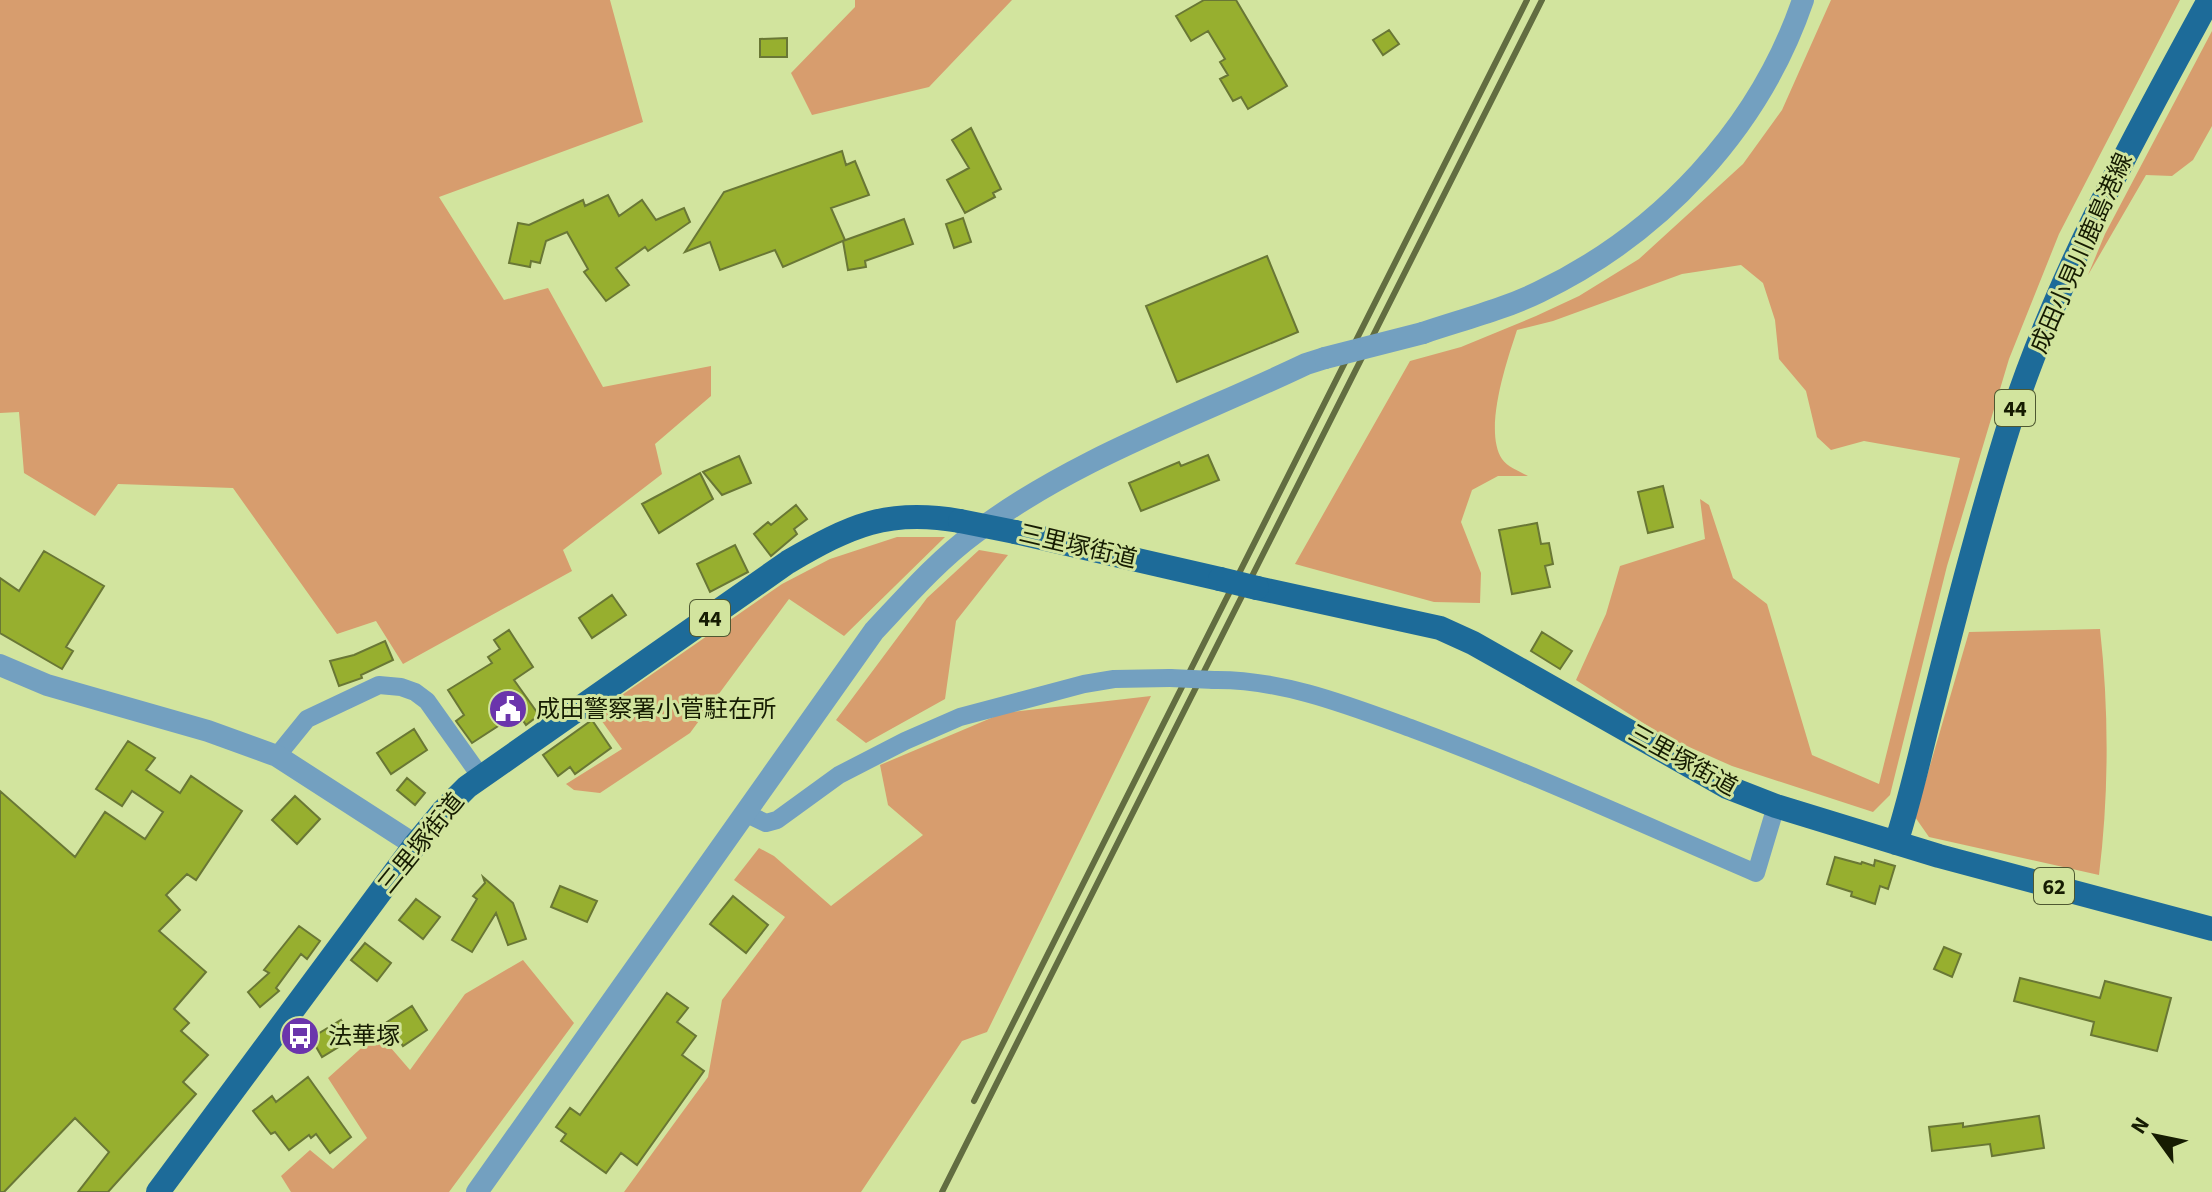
<svg xmlns="http://www.w3.org/2000/svg" width="2212" height="1192" font-family="'Source Sans 3','Noto Sans JP',sans-serif">
	<style>
		.green { fill: #d79d6e }
		.building { fill: #97af2f; stroke: #697735; stroke-width: 2 }
		.lines { fill: none; stroke-linecap: round; stroke-linejoin: round }
		.minor { stroke: #73a0c0; stroke-width: 18 }
		.tertiary { stroke: #73a0c0; stroke-width: 22 }
		.primary { stroke: #1d6b99; stroke-width: 24 }
		.rail { stroke: #626d41; stroke-width: 6 }
		.minor-bridge { stroke: #73a0c0; stroke-width: 18 }
		.tertiary-bridge { stroke: #73a0c0; stroke-width: 22 }
		.primary-bridge { stroke: #1d6b99; stroke-width: 24 }
		.labels { text-anchor: middle; stroke-width: 6; stroke-linejoin: round; paint-order: stroke }
		.shield { fill: #d2e49e; stroke: #4e5831; stroke-width: 2 }
		.shield-label { font-size: 22px; font-weight: bold; fill: #161c02 }
		.street-label { font-size: 24px; fill: #161c02; stroke: #d2e49e }
		.poi-label { font-size: 24px; fill: #161c02; stroke: #d2e49e; text-anchor: start }
	</style>
	<rect width="100%" height="100%" fill="#d2e49e"/>
	<!-- green -->
	<path class="green" d="M0 0H610L643 122 439 197 504 300 548 288 603 387 711 366V396L655 444 662 474 563 550 572 571 403 664 376 621 337 634 233 488 118 484 95 516 24 473 19 412 0 413Z
		M855 0H1012L929 87 812 115 791 73 855 7Z
		M1831 0H2180L2059 234 2009 359 1947 566 1890 795 1873 812 1732 766 1662 735 1576 680 1606 614 1620 566 1705 539 1700 499 1709 505 1733 578 1767 604 1812 755 1879 784 1960 458 1864 441 1831 450 1817 437 1806 391 1779 359 1775 320 1763 283 1741 265 1682 274 1553 321 1517 330C1507 361 1483 430 1502 459 1507 467 1521 472 1528 476H1498L1472 490 1461 522 1481 573 1480 603 1434 602 1295 564 1410 361 1461 347 1536 316 1579 296 1639 259 1743 164 1782 110Z
		M2212 31V126L2193 160 2172 176 2146 175 2088 275 2105 234Z
		M897 537H945L844 636 789 599 690 733 600 793 574 790 566 784 622 749 596 713 782 584 830 559Z
		M979 550 1008 555 956 621 945 699 866 743 836 720 927 598Z
		M2100 629C2109 710 2109 794 2099 875L1929 837 1915 817 1969 632Z
		M1151 696 987 1032 962 1041 861 1192H624L708 1077 722 1000 785 917 734 880 759 848 774 856 831 906 923 835 888 805 880 765 1003 713Z
		M523 960 574 1023 449 1192H291L281 1176 310 1150 333 1169 367 1138 328 1078 378 1033 410 1070 465 994Z"/>
	<!-- building -->
	<path class="building" d="M1204 0H1236L1287 86 1248 109 1241 97 1233 101 1220 79 1228 75 1220 62 1225 59 1208 31 1191 41 1176 16Z
		M1389 30 1399 44 1383 55 1373 40Z
		M787 38V57H760V39Z
		M971 128 1001 189 993 193 995 197 965 213 947 180 969 168 952 140Z
		M842 151 846 165 855 161 869 195 831 208 845 240 783 267 775 250 720 270 710 242 685 252 724 192Z
		M608 195 619 216 642 200 656 220 684 208 690 222 648 251 645 247 616 268 629 285 606 301 584 272 588 269 567 232 546 241 540 263 531 261 530 267 509 263 518 223 529 225 583 200 585 206Z
		M963 218 971 242 954 248 946 224Z
		M904 219 913 244 865 261 866 267 848 270 843 241Z
		M1267 256 1298 332 1177 382 1146 306Z
		M1208 455 1219 480 1141 511 1129 483 1179 462 1181 466Z
		M739 456 751 483 722 495 703 472Z
		M700 473 713 499 659 533 642 504Z
		M1663 486 1673 527 1648 533 1638 492Z
		M796 505 807 519 794 529 797 534 771 556 754 534 768 522 771 525Z
		M1537 523 1541 544 1549 543 1553 564 1545 566 1550 587 1512 594 1499 530Z
		M735 545 748 572 710 592 697 564Z
		M44 551 104 586 66 647 73 651 62 669 0 633V578L19 591Z
		M612 595 626 615 592 638 579 618Z
		M509 630 533 667 514 680 539 715 526 725 518 713 472 743 456 721 464 715 448 690 492 663 488 657 500 649 494 640Z
		M1542 632 1572 651 1560 669 1531 651Z
		M385 641 393 660 361 675 362 678 339 686 330 661 354 655Z
		M592 720 611 748 575 774 570 767 558 776 543 755Z
		M414 729 427 750 391 774 377 753Z
		M128 741 155 758 146 770 180 793 191 776 242 811 196 880 187 874 166 895 180 910 159 931 206 972 174 1009 189 1023 181 1031 208 1055 183 1082 196 1094 108 1192H78L109 1152 75 1118 4 1192H0V791L75 857 105 812 145 839 163 812 132 791 122 806 96 789Z
		M407 778 425 793 415 805 397 790Z
		M295 796 320 819 297 844 272 820Z
		M1835 857 1861 864 1862 862 1874 866 1875 860 1895 866 1888 889 1880 886 1875 904 1851 896 1852 892 1827 884Z
		M483 877 513 903 526 939 508 945 496 913 472 952 452 940 477 899 473 896 485 883Z
		M560 886 597 901 587 922 551 907Z
		M733 896 768 925 746 953 710 924Z
		M416 899 440 917 423 939 399 920Z
		M299 926 320 941 307 959 301 954 276 988 279 991 260 1007 248 992 269 973 264 970Z
		M365 943 391 963 377 981 351 960Z
		M1944 947 1961 954 1952 977 1934 969Z
		M2020 978 2100 998 2105 981 2171 998 2157 1051 2091 1035 2094 1022 2014 1001Z
		M667 993 688 1008 677 1022 696 1036 682 1055 704 1071 637 1165 621 1153 606 1173 561 1141 566 1134 556 1127 570 1108 580 1115Z
		M412 1006 427 1030 403 1046 387 1022Z
		M341 1020 352 1039 322 1057 311 1038Z
		M308 1077 351 1137 330 1153 316 1134 311 1138 309 1135 289 1150 275 1132 271 1134 253 1111 272 1096 276 1102Z
		M2039 1116 2044 1148 1992 1156 1990 1144 1932 1151 1929 1127 1963 1123V1127Z"/>
	<g class="lines">
		<!-- minor -->
		<path class="minor" d="M1214 680C1282 679 1350 706 1413 729 1529 772 1642 824 1756 873L1776 806
			M277 756 307 719 379 685 401 687 415 692 427 701 481 777
			M745 813 766 823 777 820 839 775 905 741 960 717 1084 684 1114 679 1170 678"/>
		<!-- tertiary -->
		<path class="tertiary" d="M1423 333C1461 320 1502 310 1539 292 1660 234 1759 129 1803 0
			M0 665 47 685 208 731 277 756 415 845
			M477 1192 874 631C906 597 937 561 975 533 1074 458 1195 417 1306 364L1325 358"/>
		<!-- primary -->
		<path class="primary" d="M1015 532 1220 579
			M1257 588 1440 628 1473 643 1727 787 1776 806 1939 856 2212 929
			M1896 843C1911 797 1921 749 1933 703 1957 607 1982 510 2012 416 2060 270 2136 134 2209 0
			M158 1192 415 845 444 810 467 787 788 562C850 526 887 508 960 521"/>
		<!-- rail -->
		<path class="rail" d="M974 1101 1527 0
			M942 1192 1542 0"/>
		<!-- minor-bridge -->
		<path class="minor-bridge" d="M1170 678 1214 680"/>
		<!-- tertiary-bridge -->
		<path class="tertiary-bridge" d="M1325 358 1423 333"/>
		<!-- primary-bridge -->
		<path class="primary-bridge" d="M960 521 1015 532
			M1220 579 1257 588"/>
	</g>
	<!-- icons -->
	<defs>
		<symbol id="civic-disc" viewBox="-11 -11 22 22"><circle r="9.5" fill="#6b35ac" stroke="#d2e49e"/><path d="M-.6-6.5H3V-4.5H.6V-3L4-1V1h2V6H-6V1h2V-1L-.6-3ZM-1.2 2.5V6h2.4V2.5Z" fill="#fff"/></symbol>
		<symbol id="bus-disc" viewBox="-11 -11 22 22"><circle r="9.5" fill="#6b35ac" stroke="#d2e49e"/><path d="M-5-6H5V4H4V6H2V4H-2V6H-4V4H-5ZM-3.5-4V0h7V-4ZM-3.5 1.2v1.5H-2V1.2ZM2 1.2v1.5H3.5V1.2Z" fill="#fff"/></symbol>
	</defs>
	<g fill-rule="evenodd">
		<use href="#civic-disc" x="486" y="687" width="44" height="44"/>
		<use href="#bus-disc" x="278" y="1014" width="44" height="44"/>
	</g>
	<g class="labels">
		<!-- shield labels -->
		<g class="shield">
			<rect x="1995" y="390" width="40" height="36" rx="6"/>
			<rect x="690" y="600" width="40" height="36" rx="6"/>
			<rect x="2034" y="868" width="40" height="36" rx="6"/>
		</g>
		<g class="shield-label">
			<text x="2015" y="416">44</text>
			<text x="710" y="626">44</text>
			<text x="2054" y="894">62</text>
		</g>
		<!-- street labels -->
		<g class="street-label">
			<text transform="translate(2081 253) rotate(-66)" y="8">成田小見川鹿島港線</text>
			<text transform="translate(1078 546) rotate(13)" y="8">三里塚街道</text>
			<text transform="translate(1683 760) rotate(29)" y="8">三里塚街道</text>
			<text transform="translate(421 843) rotate(-51)" y="8">三里塚街道</text>
		</g>
		<!-- poi labels -->
		<g class="poi-label">
			<text x="536" y="717">成田警察署小菅駐在所</text>
			<text x="328" y="1044">法華塚</text>
		</g>
	</g>
	<!-- north arrow -->
	<g transform="translate(2156 1136) rotate(303)" stroke="#d2e49e" stroke-width="6" paint-order="stroke">
	<path d="M0-6L14 30L0 20L-14 30Z" fill="#161c02"/>
	<text y="-12" font-size="22" font-weight="bold" text-anchor="middle" fill="#161c02">N</text>
	</g>
</svg>
